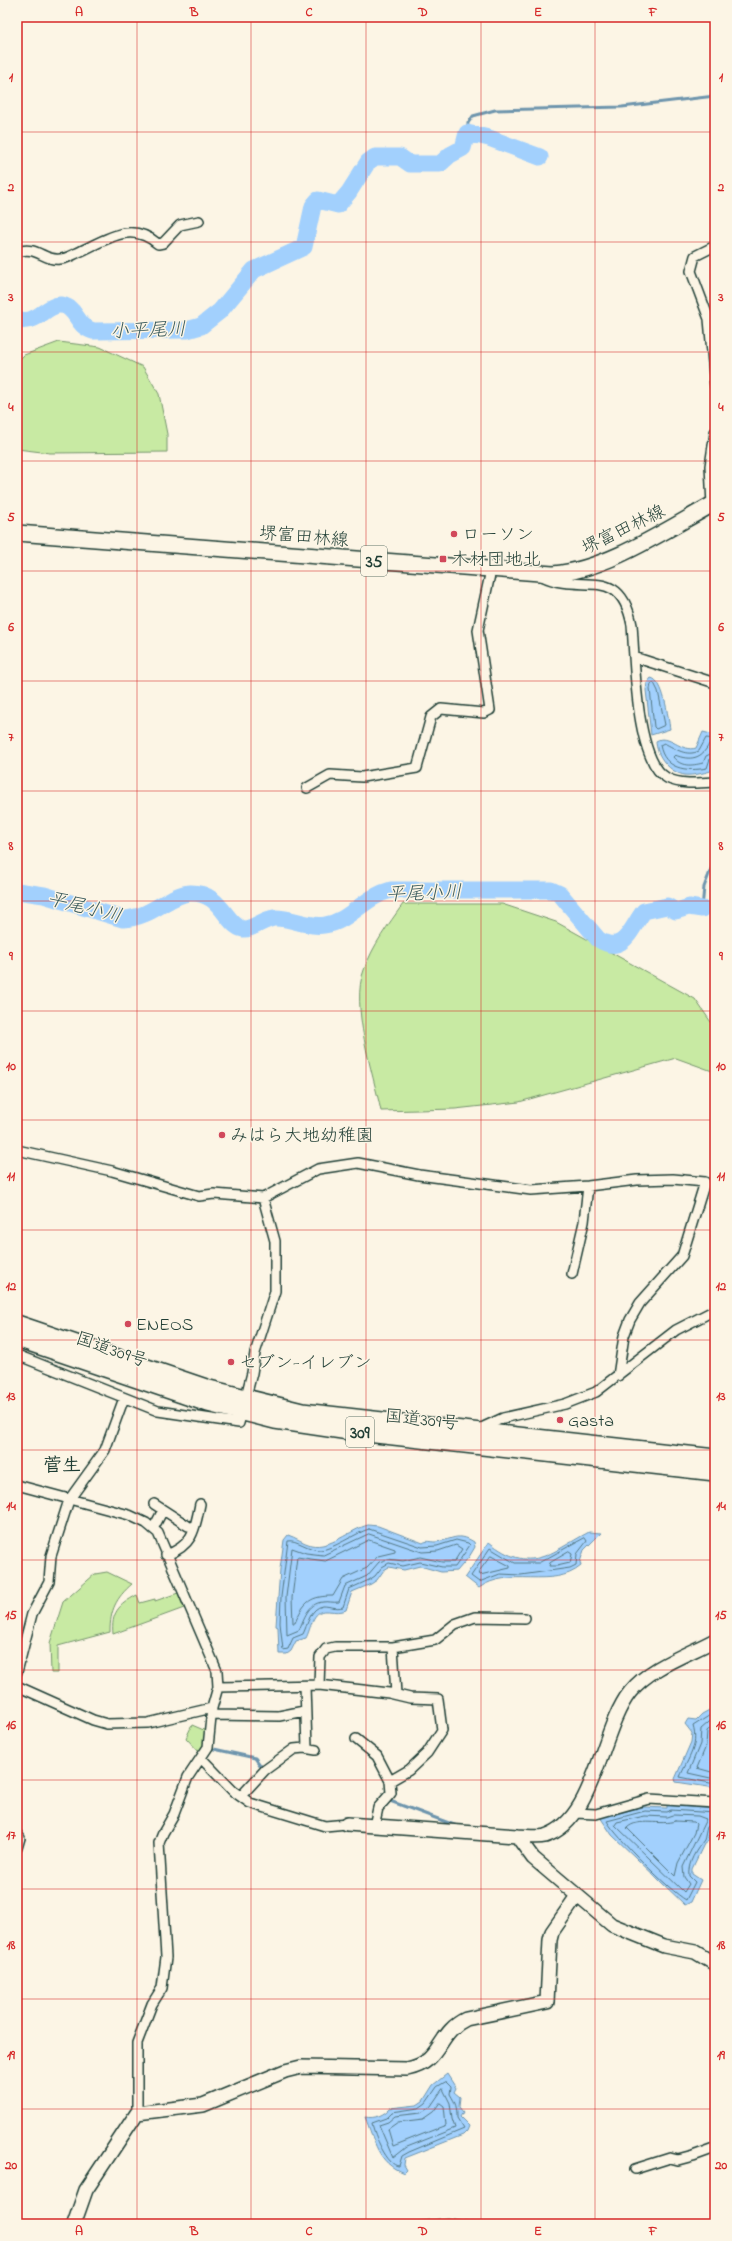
<svg xmlns="http://www.w3.org/2000/svg" width="732" height="2241" font-family="'Indie Flower','Klee One',sans-serif">
	<style>
		.green { fill: #c8eaa3; stroke: #74946c }
		.water { fill: #a2d0fd; stroke: #6e95ad }
		.lines { fill: none; stroke-linecap: round; stroke-linejoin: round }
		.shore { stroke: #537884; stroke-width: 1 }
		.stream { stroke: #6e95ad; stroke-width: 3 }
		.river { stroke: #a2d0fd; stroke-width: 17 }
		.street-casing { stroke: #1f3d34; stroke-width: 12 }
		.secondary-casing { stroke: #1f3d34; stroke-width: 16 }
		.primary-casing { stroke: #1f3d34; stroke-width: 18 }
		.highway-casing { stroke: #1f3d34; stroke-width: 20 }
		.street { stroke: #fcf5e5; stroke-width: 9 }
		.secondary { stroke: #fcf5e5; stroke-width: 13 }
		.primary { stroke: #fcf5e5; stroke-width: 15 }
		.highway { stroke: #fcf5e5; stroke-width: 17 }
		.grid { fill: none; stroke: #d62828; stroke-width: 1; stroke-opacity: 0.55 }
		.poi-dot { fill: #d1495b; stroke: #fcf5e5; stroke-width: 1.5 }
		.labels { text-anchor: middle; stroke-width: 3; stroke-linejoin: round; paint-order: stroke }
		.shield { fill: #fcf5e5; stroke: #617469; stroke-width: 1 }
		.shield-label { font-size: 17px; font-weight: bold; fill: #1f3d34 }
		.street-label { font-size: 18px; fill: #1f3d34; stroke: #fcf5e5 }
		.poi-label { font-size: 18px; fill: #1f3d34; stroke: #fcf5e5; text-anchor: start }
		.water-label { font-size: 19px; font-style: italic; fill: #395a5c; stroke: #fcf5e5 }
		.neighbourhood-label { font-size: 19px; font-weight: bold; fill: #1f3d34; stroke: #fcf5e5 }
		.neatline { fill: none; stroke: #d62828; stroke-width: 1.5 }
		.grid-label { font-size: 13px; text-anchor: middle; font-weight: bold; fill: #d62828 }
	</style>
	<rect width="100%" height="100%" fill="#fcf5e5"/>
	<filter id="ink" filterUnits="userSpaceOnUse"><feTurbulence type="fractalNoise" baseFrequency=".025" numOctaves="2"/><feDisplacementMap in="SourceGraphic" scale="8" xChannelSelector="R" yChannelSelector="G"/><feConvolveMatrix kernelMatrix="1 2 1 2 8 2 1 2 1" color-interpolation-filters="sRGB"/></filter>
	<g filter="url(#ink)">
		<!-- green -->
		<path class="green" d="M59 342 100 347 143 367 159 394 167 434V452L50 453 17 449V362L24 355Z
			M403 904H502L556 922 695 999 715 1028V1072L676 1058 519 1102 455 1109 381 1111C373 1073 350 1005 364 970 373 945 388 925 403 904Z
			M107 1572 132 1584C116 1598 110 1610 110 1632L58 1646V1673H51L50 1643 63 1602 95 1574Z
			M178 1593 184 1608 113 1634C111 1613 118 1605 137 1595L140 1603 155 1599V1601Z
			M192 1725 206 1731 205 1747 201 1754 186 1738Z
			M448 2218 481 2224H397Z"/>
		<!-- water -->
		<path class="water" d="M651 678C664 680 668 717 670 729L651 735 646 690 647 683Z
			M703 732 715 735V754L711 771C703 773 693 776 685 775 670 773 656 756 656 741 669 733 681 753 696 748Z
			M368 1525 378 1526 423 1543C427 1540 430 1542 435 1542 451 1541 457 1531 474 1542L475 1547 469 1557 457 1571 441 1572 420 1566 404 1570 389 1567 384 1570 377 1580 371 1584 352 1592 346 1610C339 1613 333 1611 326 1611 312 1610 311 1629 306 1638L296 1641 291 1651 287 1654H279L278 1627 276 1626 280 1569 284 1540 288 1535C295 1537 303 1543 311 1545 331 1549 349 1530 368 1525Z
			M589 1532 601 1533 584 1550 580 1562 581 1566C553 1590 508 1566 479 1588L465 1577 489 1542C531 1575 548 1554 589 1532Z
			M715 1707V1788L676 1782 675 1779 691 1742 692 1733 685 1724 688 1719 696 1720 702 1714Z
			M667 1805 715 1809V1824L710 1829 708 1838 710 1840 704 1844 692 1869V1874L701 1880 691 1902 685 1905 612 1835 600 1817 644 1807 667 1808Z
			M447 2074 456 2088 454 2092 460 2097 459 2107 463 2112 460 2117 469 2126 467 2131 463 2135 405 2158 404 2165 407 2170 404 2173C377 2163 375 2141 365 2117 375 2119 384 2115 390 2108L417 2105 423 2101 433 2085Z"/>
		<g class="lines">
			<!-- shore -->
			<path class="shore" d="M654 683 658 691 665 725 656 729 654 727 650 689 651 684Z
				M715 739 706 738 699 751C686 757 676 749 664 743L660 745C664 769 686 772 707 768L710 759 715 757
				M715 744H709C702 759 690 761 675 755L673 757C681 767 691 766 703 763L706 756 715 752
				M369 1529 422 1547 437 1546 456 1540 468 1543 470 1545 455 1567H442L420 1562 403 1566 389 1563 382 1567 375 1576 369 1580 349 1589 343 1607C336 1609 330 1606 323 1606 310 1608 308 1624 303 1634L293 1638 288 1649 283 1650 280 1623 281 1597 288 1541C296 1539 309 1550 320 1550 332 1550 355 1533 369 1529Z
				M369 1534 422 1552 438 1551 456 1545 462 1549 454 1562H442L420 1557 403 1561 388 1559 379 1562 367 1576 345 1586 339 1602C333 1603 328 1601 323 1602 308 1603 304 1619 299 1630L287 1635 286 1597 292 1548 306 1553 323 1555Z
				M585 1538 587 1541 577 1554 576 1565 570 1568 521 1575 500 1574 479 1582 471 1576 490 1548 515 1563H538Z
				M369 1540 395 1549V1552L378 1556 367 1568 343 1579 333 1596C311 1596 304 1601 295 1623H293L292 1598 297 1557 325 1561Z
				M569 1552 572 1554 570 1563 557 1566H549L550 1563Z
				M491 1556 510 1566V1568L480 1575 479 1572Z
				M715 1712 693 1726C699 1746 688 1758 680 1777L715 1784
				M715 1717 701 1729 700 1744 688 1773 715 1779
				M715 1724 707 1731 706 1746 697 1768 715 1773
				M715 1813 671 1810 666 1812 645 1811 607 1821C615 1836 670 1891 686 1900L695 1882 689 1876C687 1863 697 1849 704 1840 705 1837 706 1831 707 1827L715 1821
				M673 1815 698 1816 706 1819 683 1867 684 1877 689 1884 684 1892 615 1825 617 1822 645 1816 666 1817Z
				M675 1821 694 1822 696 1824 694 1833 678 1863 675 1876 627 1828C638 1817 661 1826 675 1821Z
				M446 2082 451 2087 450 2094C456 2104 457 2107 457 2118L464 2129 409 2152 402 2156 399 2166C387 2166 374 2134 372 2123L386 2118 392 2112 419 2108 426 2103 437 2087Z
				M443 2089 450 2103 452 2119 455 2128 407 2147 393 2158 379 2125 388 2122 395 2116 421 2113 430 2107Z
				M440 2103 444 2106 446 2125 393 2146 388 2129 398 2122 423 2119 433 2112Z"/>
			<!-- stream -->
			<path class="stream" d="M467 133 468 123 473 116 495 110 622 107 715 96
				M702 909 704 887 715 859
				M214 1749 255 1758 263 1769
				M390 1801 457 1826"/>
			<!-- river -->
			<path class="river" d="M17 321C22 320 28 321 32 319 44 315 55 298 69 308 79 316 77 325 93 331L187 330 201 326 220 311 254 270 304 247 313 206 318 200 338 205 349 192 368 162 375 157H400L410 164H440L450 155 463 148 467 133 489 138 540 157
				M17 891 44 895 123 919C152 918 169 894 190 893 222 892 225 925 243 929 251 930 264 919 274 918 291 917 308 928 325 925 351 921 363 897 391 890H551L560 894 598 939C624 956 630 929 644 911L667 906 676 911 689 907 702 909"/>
			<defs>
				<path id="street" d="M715 246 695 256 691 271 709 319 715 386
					M17 252C37 245 43 261 60 259 66 259 72 255 77 253 106 240 130 220 158 244L163 243 180 225 199 221
					M712 505 710 466 715 432
					M542 576C581 596 620 562 632 625 635 660 635 761 667 778 680 785 700 783 715 782
					M634 657 715 683
					M307 788 330 775 362 777 417 768 431 717 441 709 484 713 490 710 478 630 491 570
					M17 1150 112 1171 199 1196 214 1194 263 1198 318 1169 358 1163 419 1175 531 1190 588 1186 637 1180 673 1179 705 1182 682 1256 640 1303 630 1320 624 1336 618 1376
					M572 1274 584 1222 588 1186
					M17 1355 158 1411 239 1423 252 1373 255 1353 275 1291V1241L263 1198
					M477 1430 503 1418 565 1404 596 1392 676 1330 715 1310
					M17 1485 129 1515 146 1523 158 1533 217 1671 218 1687 212 1708 208 1747 188 1777 174 1814 163 1833 159 1843 166 1957 162 1988 152 2004 137 2043V2113
					M154 1504 188 1526
					M153 1529 163 1510
					M166 1555C193 1546 195 1529 200 1504
					M393 1647 396 1694
					M17 1672 32 1614 49 1582 51 1556 69 1500 105 1450 124 1398
					M319 1685 389 1693 410 1698 438 1699 442 1730 427 1753 409 1770 390 1781 391 1793 378 1808 374 1826
					M17 1686 93 1720 107 1724 148 1723 212 1708
					M305 1686 307 1748
					M218 1687 319 1685 320 1657 326 1649 335 1647H393L435 1640 455 1624 475 1617 525 1618
					M212 1715 279 1716 304 1711
					M356 1739 377 1756 390 1781
					M201 1758 233 1791 250 1803 325 1826 347 1824
					M241 1796 265 1770 294 1749 304 1748 316 1750
					M575 1813 596 1814 649 1799 715 1803
					M17 1834 20 1838 17 1848
					M635 2169 670 2158 678 2160 693 2156 715 2148"/>
				<path id="secondary" d="M347 1824 517 1836C526 1836 537 1838 545 1836 595 1821 600 1730 630 1692 650 1667 687 1655 715 1640
					M517 1836 533 1858 612 1925 664 1946 695 1952 715 1964
					M74 2224 86 2190 137 2113 203 2105 285 2071 301 2067 407 2069C443 2062 436 2033 466 2019L547 2002 550 1940 552 1932 577 1896"/>
				<path id="primary" d="M17 533 553 574C607 570 667 529 715 503"/>
				<path id="highway" d="M17 1324 209 1389 302 1412 715 1458
					M17 1338 208 1403 275 1420 349 1431 715 1472"/>
			</defs>
			<!-- street casing -->
			<use href="#street" class="street-casing"/>
			<!-- secondary casing -->
			<use href="#secondary" class="secondary-casing"/>
			<!-- primary casing -->
			<use href="#primary" class="primary-casing"/>
			<!-- highway casing -->
			<use href="#highway" class="highway-casing"/>
			<!-- street -->
			<use href="#street" class="street"/>
			<!-- secondary -->
			<use href="#secondary" class="secondary"/>
			<!-- primary -->
			<use href="#primary" class="primary"/>
			<!-- highway -->
			<use href="#highway" class="highway"/>
		</g>
	</g>
	<!-- grid -->
	<path class="grid" d="M137 17V2224M251 17V2224M366 17V2224M481 17V2224M595 17V2224M17 132H715M17 242H715M17 352H715M17 461H715M17 571H715M17 681H715M17 791H715M17 901H715M17 1011H715M17 1120H715M17 1230H715M17 1340H715M17 1450H715M17 1560H715M17 1670H715M17 1780H715M17 1889H715M17 1999H715M17 2109H715"/>
	<!-- markers -->
	<g class="poi-dot">
		<circle cx="454" cy="534" r="4"/>
		<rect x="439" y="555" width="8" height="8" rx="2"/>
		<circle cx="222" cy="1135" r="4"/>
		<circle cx="128" cy="1324" r="4"/>
		<circle cx="231" cy="1362" r="4"/>
		<circle cx="560" cy="1420" r="4"/>
	</g>
	<g class="labels">
		<!-- shield labels -->
		<g class="shield">
			<rect x="361" y="546" width="26" height="30" rx="3"/>
			<rect x="346" y="1417" width="28" height="30" rx="3"/>
		</g>
		<g class="shield-label">
			<text x="374" y="567">35</text>
			<text x="360" y="1438">309</text>
		</g>
		<!-- street labels -->
		<g class="street-label">
			<text transform="translate(623 529) rotate(-26)" y="6">堺富田林線</text>
			<text transform="translate(304 536) rotate(5)" y="6">堺富田林線</text>
			<text transform="translate(112 1349) rotate(19)" y="6">国道309号</text>
			<text transform="translate(422 1419) rotate(6)" y="6">国道309号</text>
		</g>
		<!-- poi labels -->
		<g class="poi-label">
			<text x="462" y="540">ローソン</text>
			<text x="451" y="565">木材団地北</text>
			<text x="230" y="1141">みはら大地幼稚園</text>
			<text x="136" y="1330">ENEOS</text>
			<text x="239" y="1368">セブン-イレブン</text>
			<text x="568" y="1426">Gasta</text>
		</g>
		<!-- water labels -->
		<g class="water-label">
			<text transform="translate(148 329) rotate(-2)" y="7">小平尾川</text>
			<text transform="translate(424 892) rotate(-2)" y="7">平尾小川</text>
			<text transform="translate(85 906) rotate(14)" y="7">平尾小川</text>
		</g>
		<!-- neighbourhood labels -->
		<g class="neighbourhood-label">
			<text x="62" y="1471">菅生</text>
		</g>
	</g>
	<!-- margin -->
	<rect width="732" height="2241" fill="none" stroke="#fcf5e5" stroke-width="44"/>
	<rect x="22" y="22" width="688" height="2197" class="neatline"/>
	<g class="grid-label">
		<text x="79" y="16">A</text>
		<text x="194" y="16">B</text>
		<text x="309" y="16">C</text>
		<text x="423" y="16">D</text>
		<text x="538" y="16">E</text>
		<text x="653" y="16">F</text>
		<text x="11" y="81">1</text>
		<text x="721" y="81">1</text>
		<text x="11" y="191">2</text>
		<text x="721" y="191">2</text>
		<text x="11" y="301">3</text>
		<text x="721" y="301">3</text>
		<text x="11" y="411">4</text>
		<text x="721" y="411">4</text>
		<text x="11" y="521">5</text>
		<text x="721" y="521">5</text>
		<text x="11" y="631">6</text>
		<text x="721" y="631">6</text>
		<text x="11" y="741">7</text>
		<text x="721" y="741">7</text>
		<text x="11" y="850">8</text>
		<text x="721" y="850">8</text>
		<text x="11" y="960">9</text>
		<text x="721" y="960">9</text>
		<text x="11" y="1070">10</text>
		<text x="721" y="1070">10</text>
		<text x="11" y="1180">11</text>
		<text x="721" y="1180">11</text>
		<text x="11" y="1290">12</text>
		<text x="721" y="1290">12</text>
		<text x="11" y="1400">13</text>
		<text x="721" y="1400">13</text>
		<text x="11" y="1510">14</text>
		<text x="721" y="1510">14</text>
		<text x="11" y="1619">15</text>
		<text x="721" y="1619">15</text>
		<text x="11" y="1729">16</text>
		<text x="721" y="1729">16</text>
		<text x="11" y="1839">17</text>
		<text x="721" y="1839">17</text>
		<text x="11" y="1949">18</text>
		<text x="721" y="1949">18</text>
		<text x="11" y="2059">19</text>
		<text x="721" y="2059">19</text>
		<text x="11" y="2169">20</text>
		<text x="721" y="2169">20</text>
		<text x="79" y="2235">A</text>
		<text x="194" y="2235">B</text>
		<text x="309" y="2235">C</text>
		<text x="423" y="2235">D</text>
		<text x="538" y="2235">E</text>
		<text x="653" y="2235">F</text>
	</g>
</svg>
